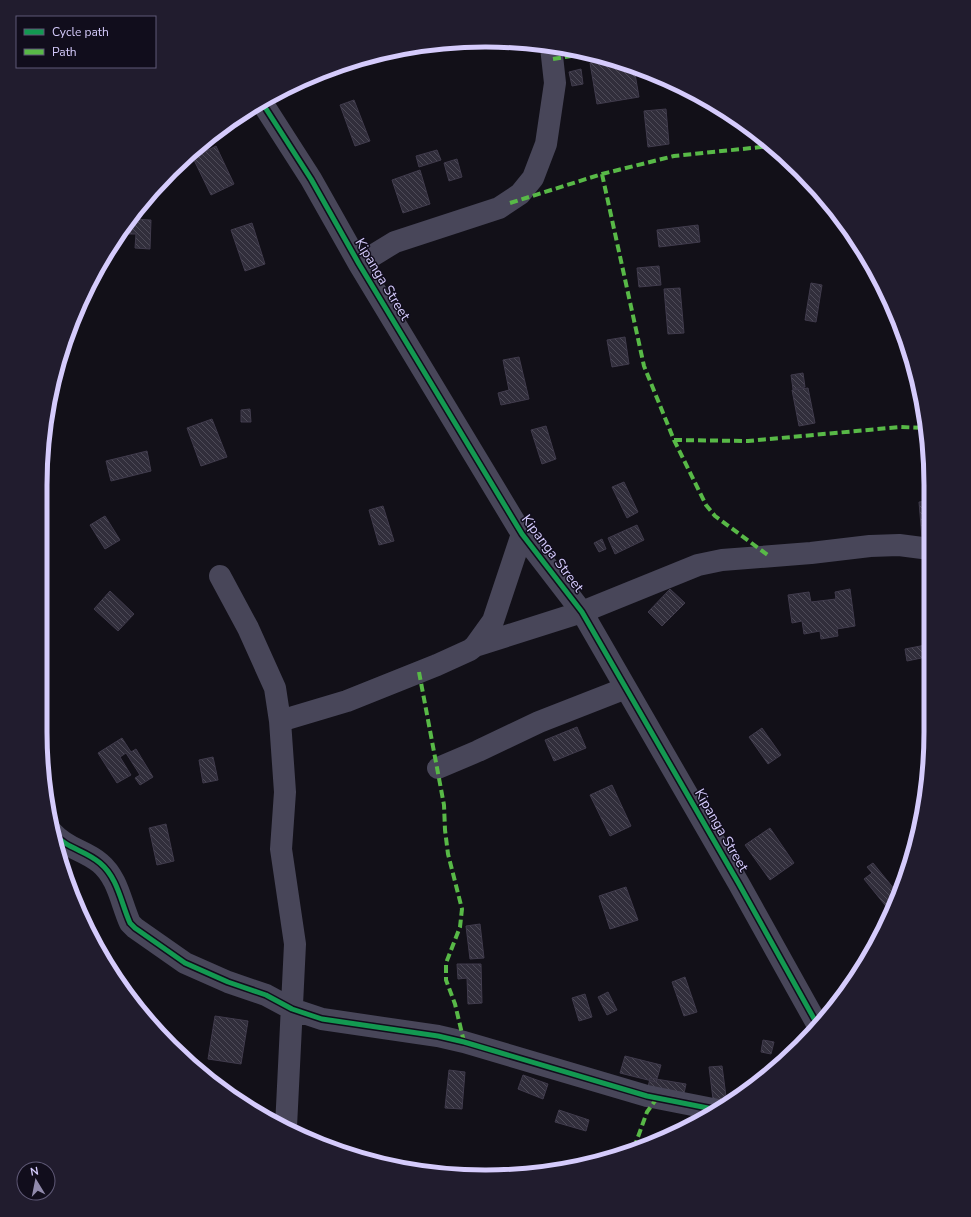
<svg xmlns="http://www.w3.org/2000/svg" width="971" height="1217" font-family="'Nunito Sans',sans-serif">
	<style>
		.building { fill: url(#building-back-hatch); stroke: #403b4c }
		.lines { fill: none; stroke-linecap: round; stroke-linejoin: round }
		.street { stroke: #484659; stroke-width: 22 }
		.quiet { stroke: #58b947; stroke-width: 4; stroke-dasharray: 8 4; stroke-linecap: butt }
		.cycleway-casing { stroke: #110d1c; stroke-width: 8 }
		.cycleway { stroke: #139951; stroke-width: 5 }
		.labels { text-anchor: middle; stroke-width: 3; stroke-linejoin: round; paint-order: stroke }
		.street-label { font-size: 14px; fill: #d5cbfc; stroke: #110d1c }
		.rim { fill: none; stroke: #d5cbfc; stroke-width: 5 }
	</style>
	<defs>
		<pattern id="building-back-hatch" width="6" height="6" patternUnits="userSpaceOnUse"><rect width="6" height="6" fill="#312e3b"/><path d="M-1 5l2 2M0 0l6 6M5-1l2 2" fill="none" stroke="#4e4b58"/></pattern>
	</defs>
	<rect width="100%" height="100%" fill="#121018"/>
	<!-- building -->
	<path class="building" d="M612 59 634 68 639 97 597 104 590 63Z
		M581 69 583 84 572 86 569 72Z
		M354 100 370 141 355 146 340 105Z
		M666 109 669 144 648 147 644 111Z
		M216 146 234 184 211 195 193 158Z
		M437 150 441 160 419 167 416 156Z
		M457 159 462 177 449 181 444 163Z
		M420 170 430 204 403 213 392 180Z
		M131 219 151 220 150 249 135 248 136 234H121Z
		M252 223 265 264 245 271 231 230Z
		M698 225 700 242 659 247 657 230Z
		M659 266 661 285 639 287 637 268Z
		M811 283 822 285 816 322 805 320Z
		M680 288 684 333 668 334 664 289Z
		M625 337 629 364 612 367 607 340Z
		M519 357 529 399 501 405 498 393 509 390 503 360Z
		M803 373 805 387 793 389 791 375Z
		M808 388 815 423 799 426 792 390Z
		M250 409 251 422H241V410Z
		M212 419 227 457 201 466 187 428Z
		M546 426 556 459 542 464 531 430Z
		M147 451 151 471 111 481 106 461Z
		M624 482 638 512 627 518 612 487Z
		M930 501V537L922 538 919 502Z
		M383 506 394 541 379 545 369 510Z
		M105 516 120 540 105 549 90 525Z
		M637 525 644 540 615 554 608 538Z
		M602 539 606 549 599 552 594 543Z
		M670 589 685 603 662 626 648 612Z
		M850 589 855 626 837 629 838 636 821 639 820 631 804 634 802 621 792 623 788 595 809 592 811 602 836 599 835 592Z
		M110 591 134 614 118 631 94 609Z
		M931 644V656L907 661 905 649Z
		M577 727 586 748 554 761 545 740Z
		M762 728 781 755 768 764 749 737Z
		M122 738 131 752 136 749 153 777 140 785 135 778 140 775 126 753 120 757 131 775 117 783 98 753Z
		M213 757 218 780 203 783 199 760Z
		M612 785 631 826 610 836 590 795Z
		M166 824 174 861 157 865 149 828Z
		M770 828 794 863 770 880 745 845Z
		M873 863 899 895 895 906 889 910 864 879 872 873 867 867Z
		M626 887 638 920 610 929 599 896Z
		M480 924 484 958 470 959 466 926Z
		M457 964H481L482 1003 468 1004 467 978 458 979Z
		M685 977 697 1012 684 1016 672 982Z
		M608 992 617 1010 607 1015 598 997Z
		M585 994 592 1017 579 1021 572 998Z
		M215 1016 248 1021 241 1064 208 1059Z
		M763 1040 774 1042 771 1054 761 1052Z
		M625 1056 661 1065 656 1082 620 1073Z
		M722 1066 727 1104 714 1107 709 1067Z
		M449 1070 465 1072 462 1109 445 1108Z
		M523 1075 548 1084 543 1099 518 1089Z
		M650 1078 686 1084 683 1098 647 1092Z
		M559 1110 589 1120 586 1131 555 1122Z"/>
	<g class="lines">
		<!-- street -->
		<path class="street" d="M261 101 311 179 359 264 522 534 582 612 739 884 817 1024
			M359 264 395 242 499 208 520 194 533 178 546 144 555 83 551 47
			M220 576 248 628 275 688 280 721 285 792 281 849 295 944 286 1127
			M475 646 582 612 698 565 722 560 811 553 870 546 899 545 930 549
			M280 721 347 701 437 665 470 650 475 646 493 621 522 534
			M438 768 478 751 539 722 626 688
			M53 833C67 849 85 850 100 863 118 878 121 903 130 923L135 928 185 963 228 982 266 995 292 1009 322 1019 438 1036 464 1042 647 1096 718 1110"/>
		<!-- quiet -->
		<path class="quiet" d="M553 59 589 53
			M602 174 644 366 674 440 706 505 715 516 769 556
			M510 203 602 174 674 156 771 146
			M674 440 748 441 900 427 925 428
			M419 672 444 805 445 830 448 854 462 909 460 927 446 963V980L455 1004 464 1042
			M634 1148 647 1112 657 1098"/>
		<defs>
			<path id="cycleway" d="M261 101 311 179 359 264 522 534 582 612 739 884 817 1024
				M53 833C67 849 85 850 100 863 118 878 121 903 130 923L135 928 185 963 228 982 266 995 292 1009 322 1019 438 1036 464 1042 647 1096 718 1110"/>
		</defs>
		<!-- cycleway casing -->
		<use href="#cycleway" class="cycleway-casing"/>
		<!-- cycleway -->
		<use href="#cycleway" class="cycleway"/>
	</g>
	<g class="labels">
		<!-- street labels -->
		<g class="street-label">
			<text transform="translate(383 279) rotate(59)" y="5">Kipanga Street</text>
			<text transform="translate(553 553) rotate(53)" y="5">Kipanga Street</text>
			<text transform="translate(722 830) rotate(60)" y="5">Kipanga Street</text>
		</g>
	</g>
	<!-- crop -->
	<path d="M0 0H971V1217H0ZM485 47H486A438 438 0 0 1 924 485V732A438 438 0 0 1 486 1170H485A438 438 0 0 1 47 732V485A438 438 0 0 1 485 47Z" fill="#211c2e" fill-rule="evenodd"/>
	<path class="rim" d="M485 47H486A438 438 0 0 1 924 485V732A438 438 0 0 1 486 1170H485A438 438 0 0 1 47 732V485A438 438 0 0 1 485 47Z"/>
	<!-- legend -->
	<rect x="16" y="16" width="140" height="52" fill="#110d1c" stroke="#5f5976"/>
	<rect x="24" y="29" width="20" height="6" fill="#139951" stroke="#5f5976"/>
	<text x="52" y="36" font-size="12" fill="#d5cbfc">Cycle path</text>
	<rect x="24" y="49" width="20" height="6" fill="#58b947" stroke="#5f5976"/>
	<text x="52" y="56" font-size="12" fill="#d5cbfc">Path</text>
	<!-- north arrow -->
	<g transform="translate(36 1181) rotate(350)"><circle r="19" fill="#110d1c" stroke="#5f5976"/>
	<path d="M0-3L7 15L0 10L-7 15Z" fill="#918aac"/>
	<text y="-6" font-size="11" font-weight="bold" text-anchor="middle" fill="#d5cbfc">N</text>
	</g>
</svg>
